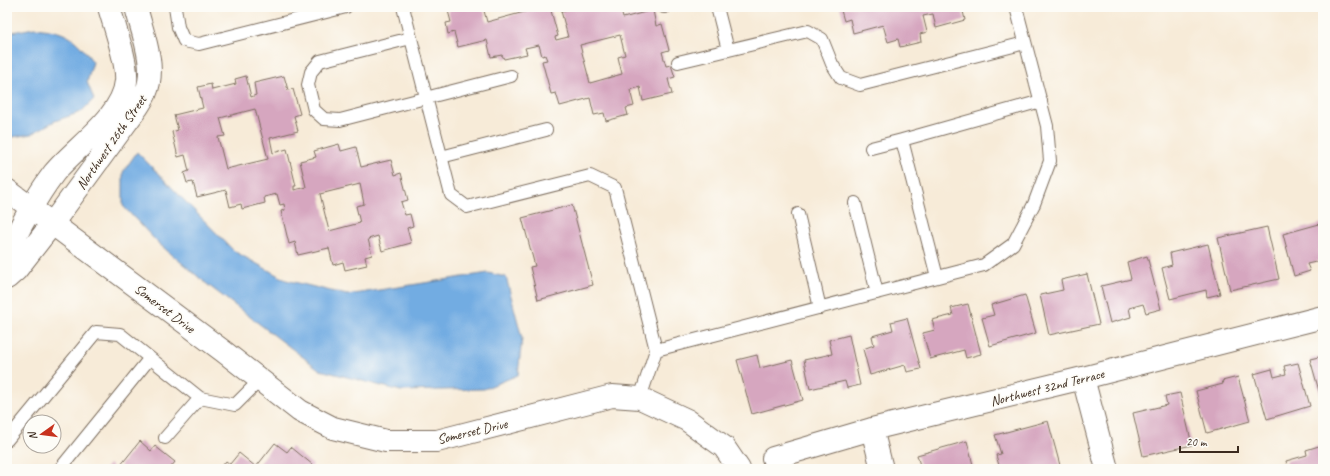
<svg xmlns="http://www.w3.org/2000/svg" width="1330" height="476" font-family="Caveat,sans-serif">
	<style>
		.water { fill: #72ace2; stroke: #566b80 }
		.building { fill: #d6a6bf; fill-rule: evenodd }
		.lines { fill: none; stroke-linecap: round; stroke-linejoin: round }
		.lane-casing { stroke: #7d6e5f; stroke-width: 14 }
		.street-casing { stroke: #7d6e5f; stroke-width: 24 }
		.lane { stroke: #fff; stroke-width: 12 }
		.street { stroke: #fff; stroke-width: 22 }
		.labels { text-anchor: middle; stroke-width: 3.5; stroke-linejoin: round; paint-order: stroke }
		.street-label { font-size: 14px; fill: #3b2a1e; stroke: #fdfcf7 }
	</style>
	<rect width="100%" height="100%" fill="#fdfcf7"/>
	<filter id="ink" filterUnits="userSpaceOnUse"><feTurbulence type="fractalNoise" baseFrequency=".025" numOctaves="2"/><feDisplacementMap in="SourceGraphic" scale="8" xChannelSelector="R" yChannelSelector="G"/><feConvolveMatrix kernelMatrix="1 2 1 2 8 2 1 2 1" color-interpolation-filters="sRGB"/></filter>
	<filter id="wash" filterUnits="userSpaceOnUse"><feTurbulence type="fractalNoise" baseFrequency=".012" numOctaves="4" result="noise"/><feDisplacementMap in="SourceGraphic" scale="16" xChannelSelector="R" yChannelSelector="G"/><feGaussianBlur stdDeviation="0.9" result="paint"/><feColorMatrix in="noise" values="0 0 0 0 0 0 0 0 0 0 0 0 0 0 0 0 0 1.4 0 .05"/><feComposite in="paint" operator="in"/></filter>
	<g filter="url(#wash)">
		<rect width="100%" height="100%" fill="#f7ebd8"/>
		<!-- water -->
		<path class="water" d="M34 28C66 31 74 36 93 62L87 82 94 99 81 112 55 121 31 134 7 138V33Z
			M137 152 234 251 286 280 347 295 488 273 506 277 522 338 518 375 484 389 401 391 320 370 208 285 158 243 123 206V172Z"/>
		<g id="blocks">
			<!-- building -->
			<path class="building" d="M447 7H483L487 22 528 11 527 7H550L558 36 555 37 556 40 568 37 561 11 577 7H620L623 18 653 10 656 26 662 24 669 50 662 52 666 66 671 65 675 77 668 79 672 94 643 101 640 87 630 90 634 106 626 108 628 115 606 121 604 113 594 115 590 98 560 106 556 93 551 94 542 61 547 60 545 55 542 56 539 45 525 48 527 54 504 59 502 55 491 57 487 40 458 47 454 32 448 34 446 23 451 22ZM620 35 625 55 618 57 622 74 590 83 580 45Z
				M840 7H962L965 20 936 28 933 14 923 16 927 32 920 34 921 42 900 47 898 39 888 42 883 25 853 33 850 19 844 21Z
				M246 76 251 97 256 95 254 83 284 76 288 90 293 89 300 114 294 116 298 131 270 138 273 153 287 149 296 186H294V190L306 187 300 161 316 157 314 151 339 144 341 151 356 147 361 167 391 160 395 175 401 173 408 200 401 202 405 215 410 214 413 226 407 228 411 243 382 251 378 236 368 239 372 255 365 257 367 265 345 270 343 262 333 265 329 248 298 255 295 242 289 244 281 211 285 210 284 204 280 205 277 194 264 197 265 203 242 209 241 204 230 207 226 190 197 197 193 182 187 183 184 173 189 171 185 155 178 157 172 132 178 130 174 115 203 108 198 87 211 84 212 90 236 84 235 79ZM255 109 268 159 226 169 218 137 225 136 220 118ZM360 184 364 204 356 206 360 223 329 231 320 194Z
				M572 205 593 285 538 300 530 267 535 266 522 218Z
				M1323 223V271L1320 261 1307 264 1310 271 1294 276 1283 234Z
				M1267 227 1279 279 1230 290 1218 238Z
				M1208 244 1220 294 1207 297 1206 290 1170 299 1162 268 1172 265 1170 253Z
				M1147 256 1161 309 1146 313 1143 304 1129 308 1131 317 1110 323 1101 286 1131 279 1127 262Z
				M1087 274 1099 324 1049 335 1040 295 1063 290 1061 280Z
				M1025 295 1036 333 990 346 982 318 994 315 991 305Z
				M968 304 981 354 966 358 964 350 930 359 923 333 935 330 932 320 953 315 951 308Z
				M907 318 921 369 907 372 905 365 870 375 863 349 874 345 872 336 893 330 891 322Z
				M849 335 860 385 847 388 845 381 810 389 804 360 832 354 829 340Z
				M757 355 760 368 792 360 803 400 752 414 737 360Z
				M1323 356V405L1310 359Z
				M1298 363 1310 406 1267 419 1254 374 1272 369 1274 377 1286 374 1284 366Z
				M1238 377 1250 421 1207 433 1196 391 1223 384 1222 381Z
				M1180 393 1192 445 1143 456 1133 413 1167 405 1165 396Z
				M1048 421 1061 469H1000L996 455 1001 454 995 435Z
				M140 441 151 451 155 446 175 462 171 467 173 469H124L120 466Z
				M967 441 974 469H921L917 455Z
				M275 443 287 452 291 447 313 465 310 469H220L226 461 230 464 239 453 256 467Z
				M1322 445 1323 469H1288L1286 461 1307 455 1306 450Z
				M109 464 115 469H105Z"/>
		</g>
	</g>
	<g filter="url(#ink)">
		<use href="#blocks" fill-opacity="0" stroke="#7d6e5f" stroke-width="1"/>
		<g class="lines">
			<defs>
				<path id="lane" d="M175 7 178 27 184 41 199 44 346 7
					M403 7 451 195 467 207 590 176 615 188 656 350 640 398
					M664 7H665
					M717 7 728 50
					M411 38 320 61 311 72 308 85 314 110 324 119 340 120 511 76
					M678 62 808 31 822 39 832 64 841 78 860 85 1025 43
					M871 148 902 140
					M441 157 546 130
					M855 203 877 293
					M798 214 820 308
					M937 277 902 140 1041 101
					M656 350 984 265 1013 244 1034 204 1050 161 1047 126 1016 7
					M165 438 200 398
					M7 440 96 332 120 334 200 398 235 405 260 380
					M60 469 150 358"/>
				<path id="street" d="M7 190 223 351 300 411 333 428 386 441H437L612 396 640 398 687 420 724 447 739 469
					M7 255C17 231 38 194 54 173 75 147 123 117 126 81 128 63 114 26 109 7
					M7 278 16 270 52 224 137 108C140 103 144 98 146 92 157 67 142 32 136 7
					M1083 378 1107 469
					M872 429 882 469
					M773 458 872 429 1083 378 1323 317"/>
			</defs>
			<!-- lane casing -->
			<use href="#lane" class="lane-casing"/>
			<!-- street casing -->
			<use href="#street" class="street-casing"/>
			<!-- lane -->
			<use href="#lane" class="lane"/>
			<!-- street -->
			<use href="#street" class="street"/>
		</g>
	</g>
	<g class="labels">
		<!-- street labels -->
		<g class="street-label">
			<text transform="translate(111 142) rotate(-55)" y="5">Northwest 26th Street</text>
			<text transform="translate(165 308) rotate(37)" y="5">Somerset Drive</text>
			<text transform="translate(1047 387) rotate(-14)" y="5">Northwest 32nd Terrace</text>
			<text transform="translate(472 431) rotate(-13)" y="5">Somerset Drive</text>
		</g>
	</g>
	<!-- margin -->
	<rect width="1330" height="476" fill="none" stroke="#fdfcf7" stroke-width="24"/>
	<!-- north arrow -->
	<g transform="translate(42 434) rotate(256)"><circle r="19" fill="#fdfcf7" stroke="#afa8a0"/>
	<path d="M0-3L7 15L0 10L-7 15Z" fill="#c8321e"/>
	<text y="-6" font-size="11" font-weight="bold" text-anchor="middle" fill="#3b2a1e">N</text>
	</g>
	<!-- scale -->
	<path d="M1180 446v6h58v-6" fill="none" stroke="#3b2a1e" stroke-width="2"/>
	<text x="1186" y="446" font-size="12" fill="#3b2a1e" stroke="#fdfcf7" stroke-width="3" paint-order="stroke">20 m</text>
</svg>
